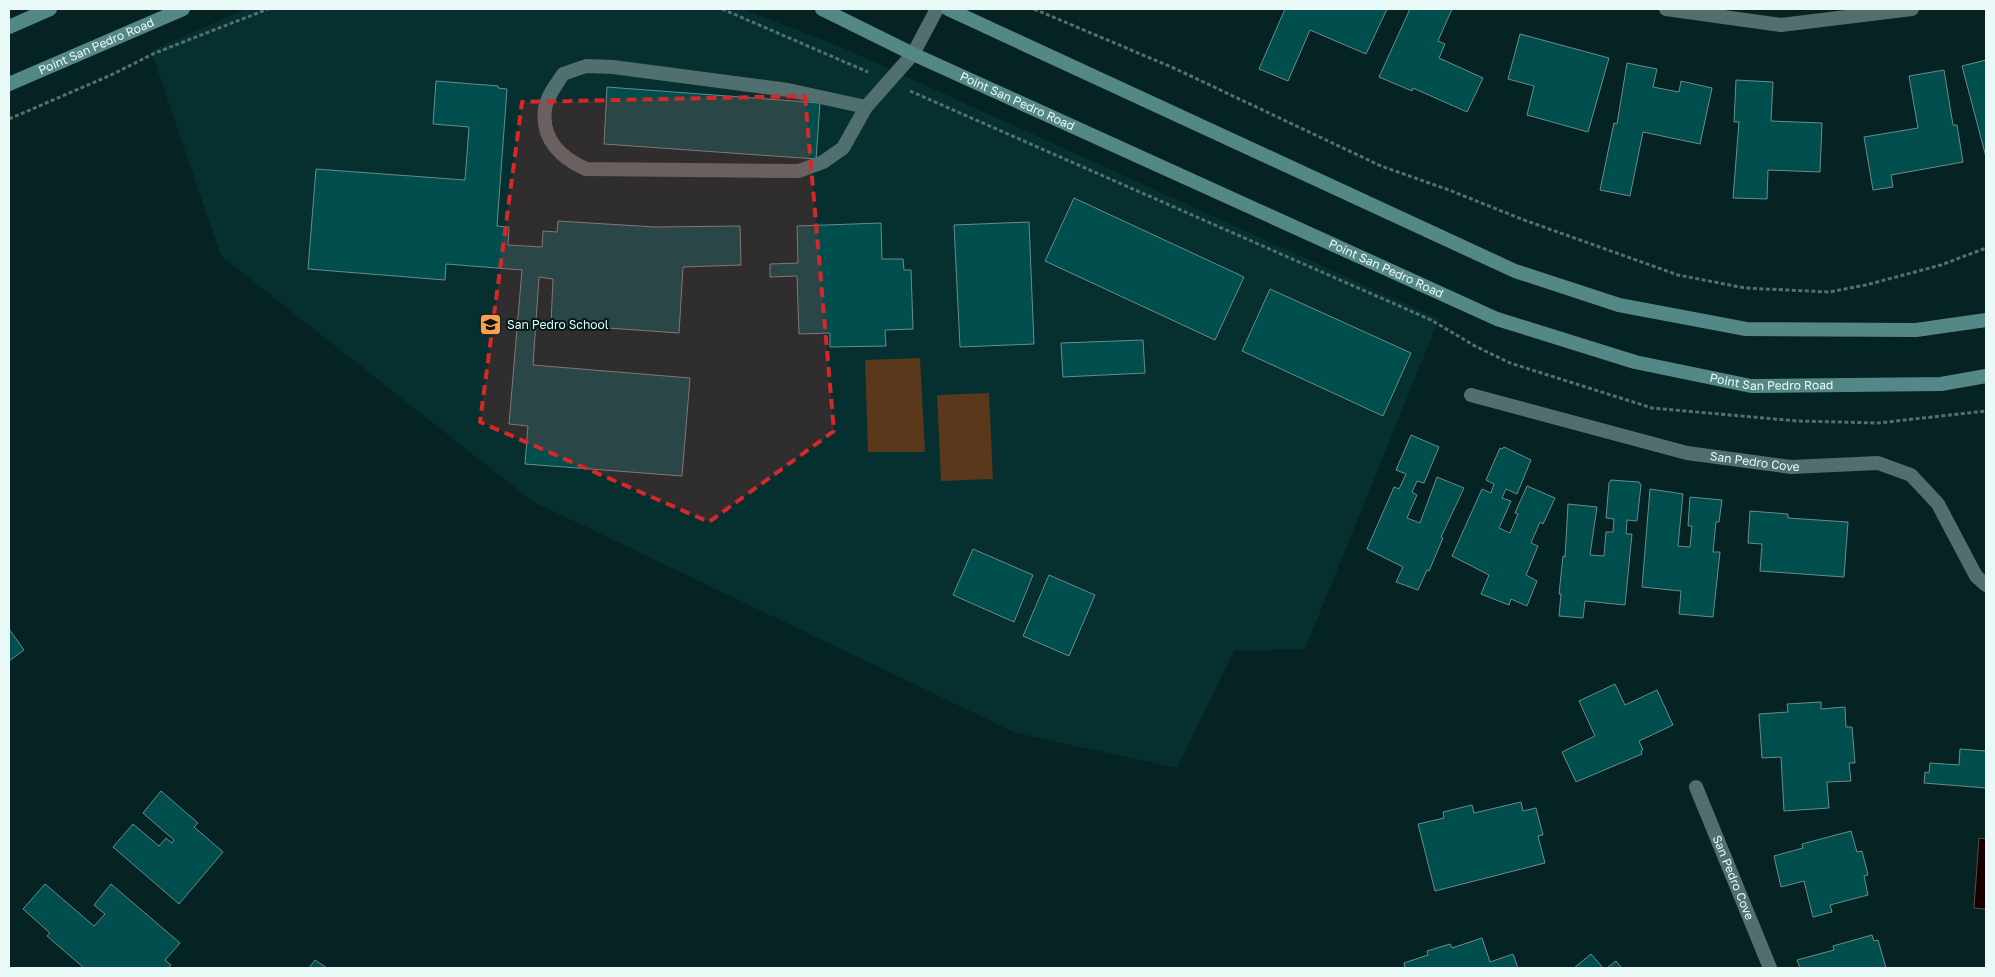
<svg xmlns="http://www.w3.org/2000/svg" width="1995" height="977" font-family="'Golos Text',sans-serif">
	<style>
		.built { fill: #062f2f }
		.green { fill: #59381b }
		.water { fill: #180000; stroke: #574b4a }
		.building { fill: #004e4e; stroke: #6c8b8a }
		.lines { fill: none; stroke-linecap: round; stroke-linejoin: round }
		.path { stroke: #566f6e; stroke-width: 3; stroke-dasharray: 4 2.5; stroke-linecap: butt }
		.service { stroke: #516f6e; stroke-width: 14 }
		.minor { stroke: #516f6e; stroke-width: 14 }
		.secondary { stroke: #548887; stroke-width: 14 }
		.marked { fill: #d62828; fill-opacity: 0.2; stroke: #d62828; stroke-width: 4; stroke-dasharray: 10 6; stroke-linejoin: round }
		.labels { text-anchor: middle; stroke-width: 4; stroke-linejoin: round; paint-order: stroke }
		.street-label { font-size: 12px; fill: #e9f9f8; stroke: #001a1a }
		.poi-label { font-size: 12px; fill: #e9f9f8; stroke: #001a1a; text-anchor: start }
	</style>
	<rect width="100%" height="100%" fill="#062323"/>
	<!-- built -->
	<path class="built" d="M245 9H743L841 47 1439 319 1305 649 1234 651 1177 768 1016 733 532 501 221 256 151 51Z"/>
	<!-- green -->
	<path class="green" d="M920 358 925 452H868L865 360Z
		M989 393 993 479 941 481 937 395Z"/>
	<!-- water -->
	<path class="water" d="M1979 838 1986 839V909L1974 908Z"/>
	<!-- building -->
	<path class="building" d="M1285 9H1387L1366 54 1310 30 1288 81 1259 69Z
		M1410 9H1452L1438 41 1445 44 1439 58 1483 78 1467 112 1413 88 1412 91 1379 77Z
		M1520 34 1609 58 1588 132 1527 115 1534 86 1508 79Z
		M1986 60V157L1962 66Z
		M1627 63 1657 69 1653 87 1679 92 1681 81 1712 88 1700 144 1643 132 1630 196 1600 190 1614 123 1617 124Z
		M1944 70 1953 125H1957L1963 162 1891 175 1893 187 1873 190 1864 137 1918 128 1909 76Z
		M1736 80 1773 82 1771 121 1822 123 1820 172 1768 170 1767 199 1733 198 1739 122H1734Z
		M436 81 498 86V88L507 89 497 226 509 227 508 245 542 247 543 231 557 232 558 221 655 227 740 226 741 265 683 267 679 333 551 324 553 279 539 277 533 365 690 378 682 476 525 464 528 426 509 424 522 270 446 264 445 280 308 269 316 169 465 180 469 127 433 124Z
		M607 87 820 103 816 159 604 144Z
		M1074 198 1244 277 1215 340 1045 261Z
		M1029 222 1034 344 960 347 954 225Z
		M881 223 882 259H903L904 270H911L913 329 885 330 886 346 830 347V333L799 334 797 276 770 277V264L798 263 797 226Z
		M1270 289 1411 353 1383 416 1242 351Z
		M1143 340 1145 373 1063 377 1061 343Z
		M1411 435 1439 447 1424 483 1417 481 1412 492 1417 495 1407 518 1420 523 1437 477 1464 488 1441 537 1443 538 1429 571 1427 570 1418 590 1396 582 1403 567 1367 549 1394 487 1399 489 1406 474 1396 470Z
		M1504 447 1531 460 1517 494 1506 489 1502 498 1511 501 1499 528 1510 533 1518 514 1515 513 1527 486 1555 498 1543 524 1540 522 1531 543 1538 546 1526 575 1537 581 1527 606 1511 599 1509 605 1481 594 1489 575 1452 556 1482 489 1491 493 1494 484 1486 480 1500 448 1502 449Z
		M1611 480 1639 482 1641 485 1637 521 1627 520 1626 534H1632L1625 605 1585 601 1583 618 1559 616 1561 594H1559L1563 556 1565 557 1568 504 1597 507 1590 555 1604 556 1606 532H1613L1614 519 1606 518 1609 483Z
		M1650 489 1683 494 1678 546 1690 547 1692 526H1688L1690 497 1722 500 1719 522H1716L1713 552H1720L1713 617 1679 614 1681 591 1642 587Z
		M1750 511 1788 514V518L1848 522 1844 577 1760 571 1762 544 1748 543Z
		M973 549 1033 575 1014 622 953 595Z
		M1049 575 1095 595 1069 656 1023 636Z
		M9 629 24 650 9 661Z
		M1615 684 1625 705 1657 690 1673 725 1639 741 1643 750 1641 751 1642 754 1576 782 1562 752 1595 736 1579 701Z
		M1821 702V709L1845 707 1846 727H1852L1855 763H1849L1851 781 1827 782 1829 808 1784 811 1781 757 1762 758 1759 714 1788 712 1787 704Z
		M1960 749 1986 751V788L1924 783 1925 772 1929 773 1930 763 1959 765Z
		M161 791 198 823 194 827 223 852 179 904 113 847 133 824 159 846 166 838 172 843 174 840 143 813Z
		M1521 802 1523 811 1536 808 1543 835 1538 836 1545 863 1435 891 1418 824 1444 818 1443 812 1472 805 1474 813Z
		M1851 831 1857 852 1862 851 1868 875 1864 876 1868 895 1830 905 1832 912 1813 917 1804 881 1781 887 1774 856 1803 848 1802 844Z
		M45 884 94 926 105 914 94 905 111 884 180 943 165 960 171 965 168 968H84L47 936 50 933 23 909Z
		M1872 935 1874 941 1878 940 1886 968H1800L1797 960 1834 950 1833 946Z
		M1482 938 1490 962 1513 954 1518 968H1405L1404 963 1428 955 1427 951 1450 944 1452 948Z
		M1591 954 1603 968H1574Z
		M315 960 327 968H309Z
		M1616 961 1622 968H1607Z"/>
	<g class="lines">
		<!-- path -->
		<path class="path" d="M722 9 868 72
			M1034 9 1176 69 1381 166 1449 190 1524 220 1678 275 1745 288 1829 292 1866 285 1941 265 1986 248
			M910 91 1431 320 1475 346 1510 363 1652 408 1797 421 1878 423 1986 411
			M9 119 111 75 155 53 268 9"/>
		<!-- service -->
		<path class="service" d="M866 107 788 90 613 67 586 66 563 74C557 84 546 97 545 109 541 139 561 158 586 169L799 171 823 162 843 148 866 107 913 54 937 9"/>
		<!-- minor -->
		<g class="minor">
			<path d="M1666 9 1781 25 1912 9"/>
			<path id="s1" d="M1471 395 1687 453 1791 467 1878 463 1911 475 1938 504 1976 576 1986 585"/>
			<path id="s2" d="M1696 787 1770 968"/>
		</g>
		<!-- secondary -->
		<g class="secondary">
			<path id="s3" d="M822 9 913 54 1497 319 1635 362 1751 386 1941 384 1986 376"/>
			<path d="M948 9 1515 271 1619 305 1746 329 1916 330 1986 320"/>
			<path d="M9 27 50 9"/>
			<path id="s4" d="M9 84 183 9"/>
		</g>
	</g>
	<!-- marked area -->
	<path class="marked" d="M805 96 834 431 709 522 480 422 522 102Z"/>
	<!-- icons -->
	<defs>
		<symbol id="school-square" viewBox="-11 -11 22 22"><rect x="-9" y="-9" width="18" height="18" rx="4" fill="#fa9f4e" stroke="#001a1a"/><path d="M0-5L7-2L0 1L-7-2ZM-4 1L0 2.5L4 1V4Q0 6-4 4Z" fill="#111"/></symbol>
	</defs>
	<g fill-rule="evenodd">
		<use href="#school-square" x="478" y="312" width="25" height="25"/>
	</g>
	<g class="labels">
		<!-- street labels -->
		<g class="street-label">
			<text dy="4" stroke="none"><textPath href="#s4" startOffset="95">Point San Pedro Road</textPath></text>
			<text dy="4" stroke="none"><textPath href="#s3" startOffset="216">Point San Pedro Road</textPath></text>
			<text dy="4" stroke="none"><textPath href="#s3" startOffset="621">Point San Pedro Road</textPath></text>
			<text dy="4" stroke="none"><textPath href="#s3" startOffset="1026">Point San Pedro Road</textPath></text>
			<text dy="4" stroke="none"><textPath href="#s1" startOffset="292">San Pedro Cove</textPath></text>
			<text dy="4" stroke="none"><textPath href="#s2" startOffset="98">San Pedro Cove</textPath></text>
		</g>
		<!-- poi labels -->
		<g class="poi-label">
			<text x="507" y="329">San Pedro School</text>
		</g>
	</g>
	<!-- border -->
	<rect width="1995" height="977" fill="none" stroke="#e9f9f8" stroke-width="20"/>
</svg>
